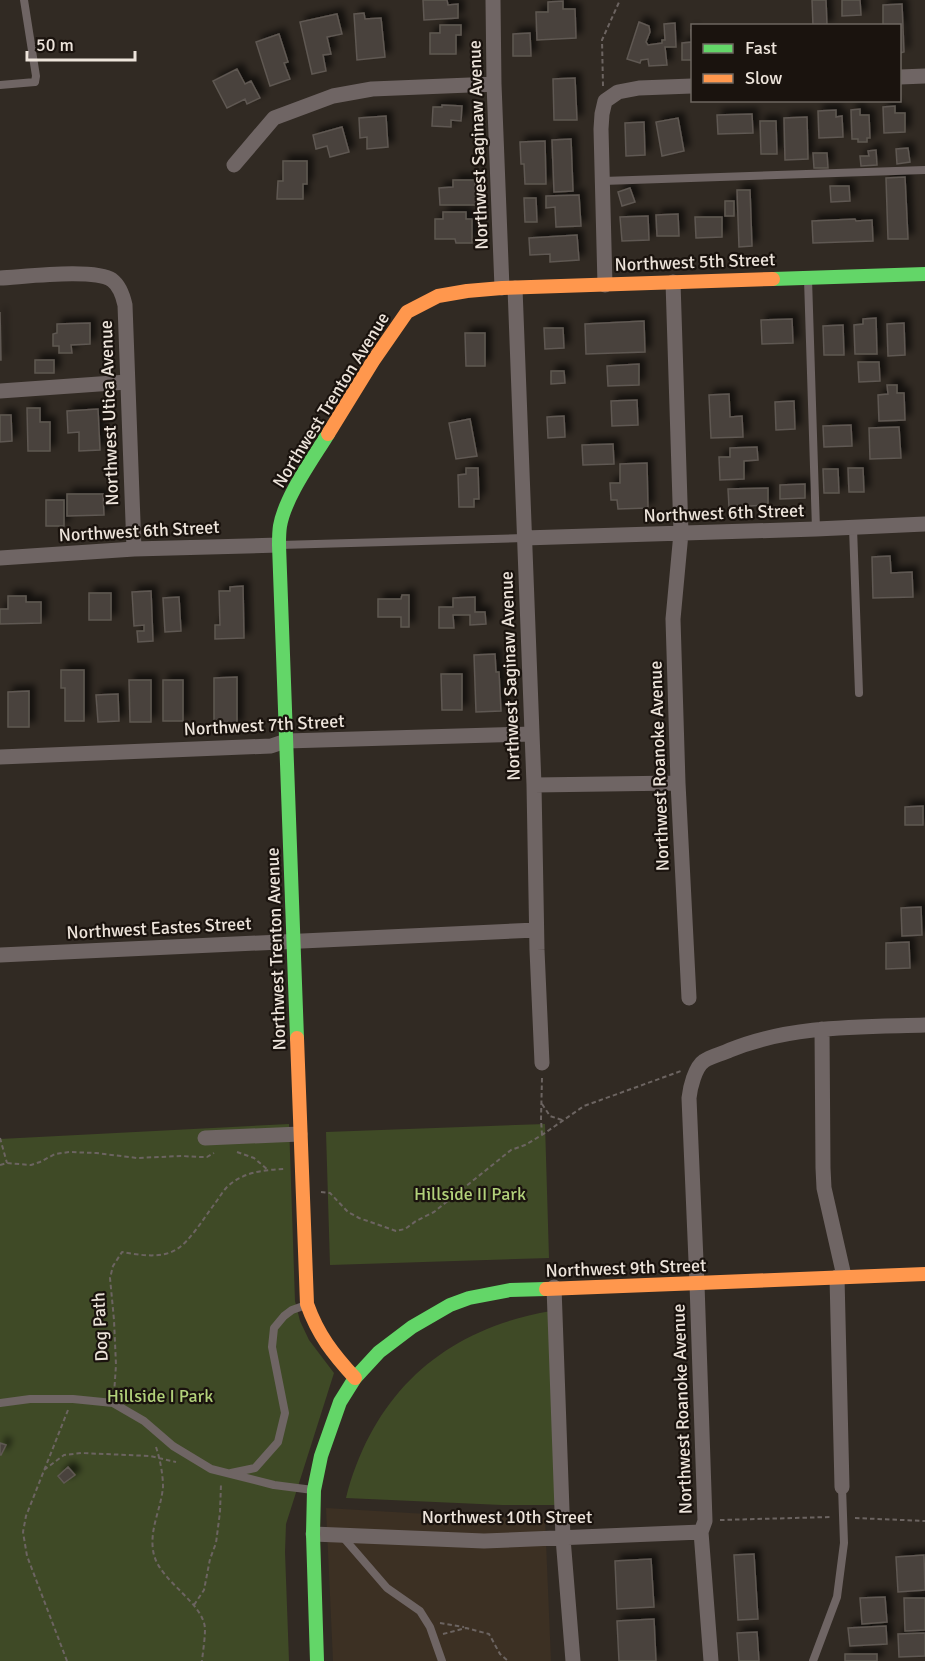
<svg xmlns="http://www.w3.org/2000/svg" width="925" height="1661" font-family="Signika,sans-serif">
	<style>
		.education { fill: #3c3023 }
		.green { fill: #3f4a26 }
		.building { fill: #49423c; stroke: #5f5852; stroke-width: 1.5; filter: url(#shadow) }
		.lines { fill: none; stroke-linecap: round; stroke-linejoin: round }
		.path { stroke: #6c6461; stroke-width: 2; stroke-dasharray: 4.5 3; stroke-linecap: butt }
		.lane { stroke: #6f6564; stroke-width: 8 }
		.street { stroke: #6f6564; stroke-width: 15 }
		.fast { stroke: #63d668; stroke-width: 14 }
		.slow { stroke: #ff974d; stroke-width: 14 }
		.labels { text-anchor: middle; stroke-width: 4.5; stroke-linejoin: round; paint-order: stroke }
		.street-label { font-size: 18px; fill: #ede4db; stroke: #1a130e }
		.park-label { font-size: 18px; fill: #b2d17a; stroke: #1a130e }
	</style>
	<defs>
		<filter id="shadow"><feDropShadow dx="5.5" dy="-5.5" stdDeviation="3" flood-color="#0009"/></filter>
	</defs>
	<rect width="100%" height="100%" fill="#312a23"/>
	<!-- education -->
	<path class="education" d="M326 1508 477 1517 545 1518 551 1661H333Z"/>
	<!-- green -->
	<path class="green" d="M289 1124 295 1301 300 1321 309 1340 334 1373 286 1524 285 1552 289 1661H0V1139Z
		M545 1124 549 1258 330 1265 326 1132Z
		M551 1311 558 1505H502L346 1498C373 1393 444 1329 551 1311Z"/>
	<!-- building -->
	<path class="building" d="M423 0H447L448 5 458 4V18L424 20Z
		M812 0H826L827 26H813Z
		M842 0H860L861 15 842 16Z
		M563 1V9H575L576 38 537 40 536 12H548V2Z
		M902 4 904 52 900 53V26H883V5Z
		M364 13 365 19 381 18 385 57 357 60 354 14Z
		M337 14 342 34 327 37 331 54 323 55 326 71 312 74 300 22Z
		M639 22 649 26 650 32 646 42 648 45 662 43V40H665L664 24 675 23 676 47H665L667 65 649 66 648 59 641 60 640 63 627 59Z
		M440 25H461V35H456V54H430V33H440Z
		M691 30H692V60H682V43L692 42Z
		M530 33 531 56H513V34Z
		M279 34 288 62 284 63 290 79 270 86 256 42Z
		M237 69 245 84 251 81 260 98 247 104 245 99 227 108 213 81Z
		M575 78 577 120H554L553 79Z
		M442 105 462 106 461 121 451 120V127L432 126 433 107H442Z
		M895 106V113H905V132L884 133 883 107Z
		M860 109V115H869L870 138H867V142H858V139H852L851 110Z
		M836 110V117L842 116 843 137 819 138 818 111Z
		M752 114 753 133 718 134 717 115Z
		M386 116 388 147 367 149V137L360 138 359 118Z
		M807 117 808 159 785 160 784 118Z
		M678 118 684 151 662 156 656 122Z
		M760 121H776L777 154H761Z
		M644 122 645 155 626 156 625 123Z
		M342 127 349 152 330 157 327 146 316 149 313 135Z
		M571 139 573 191 554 192 552 140Z
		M545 141 546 184H525L524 164H521L520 142Z
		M908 148 910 162 897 164 896 149Z
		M876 150 877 165 861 166 860 156H869L868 151Z
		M813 153H827L828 168H814Z
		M283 161H307V184H303V199H277L278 181H283Z
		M905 177 908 239H888L886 178Z
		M453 180H475L476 205H440L439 188 453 187Z
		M830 186H849L850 201 831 202Z
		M630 188 635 202 622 206 618 192Z
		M737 190H750L752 246 739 247Z
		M579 195 581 226 556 227 555 207 546 208V196Z
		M524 198H536L537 222H525Z
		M725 201H734V216H725Z
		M443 212H466V219H472V243H456L455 239H435V219H443Z
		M678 214 679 236H657L656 215Z
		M648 216 649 240 622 241 620 217Z
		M695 217H722V237L696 238Z
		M855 219 856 221 872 220 873 241 813 243 812 221Z
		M577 235 579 260 550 262V254L530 255 529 238Z
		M0 312 1 360H0Z
		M876 318 877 354H855L854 325 863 324V319Z
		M792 319 793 343 762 344 761 320Z
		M644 321 645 352 586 354 585 324Z
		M90 323V344L71 345 72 353H59V346H53V334L57 333V324Z
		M904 323 905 355 888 356 887 324Z
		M843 325 844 355H824L823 326Z
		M544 328H563L564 348 545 349Z
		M465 333H485V366H466Z
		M35 360H54V373H35Z
		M858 362H879L880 381 859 382Z
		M639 364V385L608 386 607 366Z
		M551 371H564L565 383 551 384Z
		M887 385H897V393H904L905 420 879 421 878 395 888 394Z
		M729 394 730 417 742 416 743 437 711 438 709 395Z
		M637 400 638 425 612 426 611 401Z
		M794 401 795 429 776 430 775 402Z
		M27 408H40V422H50V451H28Z
		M98 409 100 450 79 451V432L68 433 67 411Z
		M0 415H11L12 441 0 442Z
		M564 416 565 437 548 438 547 417Z
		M470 419 477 456 456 459 449 423Z
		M851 425 852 446 824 447 823 426Z
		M899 427 901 458 870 459 869 428Z
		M613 444 614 464 583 465 582 445Z
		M757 447 758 460 744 461V479L720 480 719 457H730V448Z
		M647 463 648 508 618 509 617 500H611L610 483H620V464Z
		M466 468H478L479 499H474V507H459L458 475 466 474Z
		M848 468H863L864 492H849Z
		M823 469H838L839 493H824Z
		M805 484V498L780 499V485Z
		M768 488V505L729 507 728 489Z
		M67 494H103L104 515 67 516Z
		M46 500H64V526H46Z
		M890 556 891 573 912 572 913 597 873 598 872 557Z
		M243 586 244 638 215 639V625H220L219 591H230V587Z
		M151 591 153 641 138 642 137 631H144V625L134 626 132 592Z
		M89 593H111V620H89Z
		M402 595H409V627H401V617H378V599H401Z
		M8 596H26V602H41V623L0 624V609H8Z
		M179 597 181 631 165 632 163 598Z
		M475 597V612H485L486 624 470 625V615H453L454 628H439V607H453V598Z
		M495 654 496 672H499L501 711 476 712 474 655Z
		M61 670H84V721H65V688H61Z
		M441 674H462V710H442Z
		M237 677V726L214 727V678Z
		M129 680H151V722H130Z
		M163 680H183V721H163Z
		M29 691V727H8V692Z
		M118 694 119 721 98 722 96 695Z
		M923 806V825H905V807Z
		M921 907 922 935 902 936 901 908Z
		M909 942 910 968 886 969V943Z
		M0 1443 6 1445 1 1455H0Z
		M68 1467 75 1475 64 1483 58 1476Z
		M754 1554 758 1619 738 1620 734 1555Z
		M924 1555 925 1590 898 1592 896 1557Z
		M651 1559 654 1607 617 1609 615 1561Z
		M885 1597 887 1622 862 1624 860 1598Z
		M904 1598H925V1630L905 1631Z
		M654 1619 656 1661H619L617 1621Z
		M886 1626 887 1644 850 1646 848 1628Z
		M757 1632 759 1661H739L737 1633Z
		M925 1633V1656L899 1657 898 1634Z
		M845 1654H877V1661H845Z"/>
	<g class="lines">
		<!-- path -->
		<path class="path" d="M603 86 602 40 620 0
			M542 1104 550 1116 562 1120
			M542 1135 541 1119 542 1078
			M0 1138 7 1163
			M237 1152 254 1158 268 1170
			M0 1165 7 1163 31 1165 40 1162 55 1154 69 1152 96 1153 137 1158 182 1156 199 1157H207L214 1153
			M321 1192 330 1193 348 1212 359 1218 396 1231 405 1229 416 1221 434 1212 511 1150 525 1145 542 1135 584 1106 681 1071
			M114 1394 116 1365 114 1320 110 1278 113 1266 122 1252C139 1255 162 1259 177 1249 190 1241 204 1218 213 1206 218 1200 222 1192 227 1187 243 1172 263 1170 284 1169
			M156 1447C160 1459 163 1474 163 1487 161 1510 148 1531 154 1555 161 1582 204 1603 205 1629 205 1639 203 1651 202 1661
			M44 1470 64 1455 81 1453 150 1456 176 1462
			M855 1518 925 1521
			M720 1520 831 1517
			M194 1605 204 1590 210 1559 216 1543 220 1512 221 1484
			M440 1623 464 1627
			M443 1634 466 1628 489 1634 500 1654 508 1661
			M67 1661 27 1556 23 1532 26 1516 68 1410"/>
		<!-- lane -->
		<path class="lane" d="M0 85 35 82 36 76 24 0
			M603 181 925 170
			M808 279 816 529
			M853 528 859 693
			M280 545 524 538
			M0 1403 30 1399H73L113 1403 144 1421 173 1446 211 1469 274 1485 313 1490
			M231 1473 255 1468 278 1442 285 1413 272 1347 274 1328 284 1316 292 1310 306 1305
			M342 1536 387 1588 420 1611 430 1627 442 1661
			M813 1661 837 1597 844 1543 842 1487"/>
		<!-- street -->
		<path class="street" d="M493 0 494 84 502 288
			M900 77 925 76
			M234 165 274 118 333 96 372 89 494 84
			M0 278C23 277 95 268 112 280 120 286 123 296 125 305L134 549
			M673 282 681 533 673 619 678 783 689 998
			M605 285 601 129 602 114 605 101 618 92 639 88 692 86
			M515 288 534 785 537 950 542 1063
			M0 391 127 382
			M524 538 816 529 925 524
			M0 558 134 549 279 545
			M0 757 271 746 286 741 531 734
			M534 785 678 783
			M0 955 536 930
			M822 1029 823 1168 824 1188 844 1276
			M205 1138 300 1134
			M837 1277 842 1487
			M554 1287 563 1538 573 1661
			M313 1534 484 1541 701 1532
			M711 1661 701 1532 705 1521 697 1284 689 1098C690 1088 695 1067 704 1061 711 1056 722 1054 730 1050 791 1025 860 1027 925 1025"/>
		<!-- fast -->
		<path class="fast" d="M773 279 925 274
			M297 1038 279 545C279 539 279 532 280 526 285 497 312 460 328 434
			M317 1661 313 1534 314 1490 321 1456 340 1402 355 1378 379 1352 412 1327 450 1305 469 1298 510 1290 546 1289"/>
		<!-- slow -->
		<path class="slow" d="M328 434 373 361 407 312 438 296 467 291 502 288 773 279
			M297 1038 307 1304C318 1335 333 1354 355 1378
			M546 1289 925 1274"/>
	</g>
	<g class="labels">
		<!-- street labels -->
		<g class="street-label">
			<text transform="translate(478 145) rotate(-92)" y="6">Northwest Saginaw Avenue</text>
			<text transform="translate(695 262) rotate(-2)" y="6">Northwest 5th Street</text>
			<text transform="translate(331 400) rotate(-58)" y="6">Northwest Trenton Avenue</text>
			<text transform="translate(109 413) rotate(-92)" y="6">Northwest Utica Avenue</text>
			<text transform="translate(724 513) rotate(-2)" y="6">Northwest 6th Street</text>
			<text transform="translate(139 531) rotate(-3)" y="6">Northwest 6th Street</text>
			<text transform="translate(510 676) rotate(-92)" y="6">Northwest Saginaw Avenue</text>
			<text transform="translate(264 725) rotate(-3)" y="6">Northwest 7th Street</text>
			<text transform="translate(659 766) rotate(-92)" y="6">Northwest Roanoke Avenue</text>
			<text transform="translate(159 928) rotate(-3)" y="6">Northwest Eastes Street</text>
			<text transform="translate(276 949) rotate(-92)" y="6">Northwest Trenton Avenue</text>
			<text transform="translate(626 1268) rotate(-2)" y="6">Northwest 9th Street</text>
			<text transform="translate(100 1327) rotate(-93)" y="6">Dog Path</text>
			<text transform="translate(682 1409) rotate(-92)" y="6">Northwest Roanoke Avenue</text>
			<text x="507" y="1523">Northwest 10th Street</text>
		</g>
		<!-- park labels -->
		<g class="park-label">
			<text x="470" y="1200">Hillside II Park</text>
			<text x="160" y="1402">Hillside I Park</text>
		</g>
	</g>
	<!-- legend -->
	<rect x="691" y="24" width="210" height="78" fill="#1a130e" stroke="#6e6760" stroke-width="1.5"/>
	<rect x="703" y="44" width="30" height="9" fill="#63d668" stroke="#6e6760" stroke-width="1.5"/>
	<text x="745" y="54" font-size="18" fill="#ede4db">Fast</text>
	<rect x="703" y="74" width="30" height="9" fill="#ff974d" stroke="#6e6760" stroke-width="1.5"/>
	<text x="745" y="84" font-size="18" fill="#ede4db">Slow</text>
	<!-- scale -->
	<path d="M27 51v9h108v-9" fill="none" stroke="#ede4db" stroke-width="3"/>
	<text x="36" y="51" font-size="18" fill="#ede4db" stroke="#1a130e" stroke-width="4.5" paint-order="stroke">50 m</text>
</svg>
